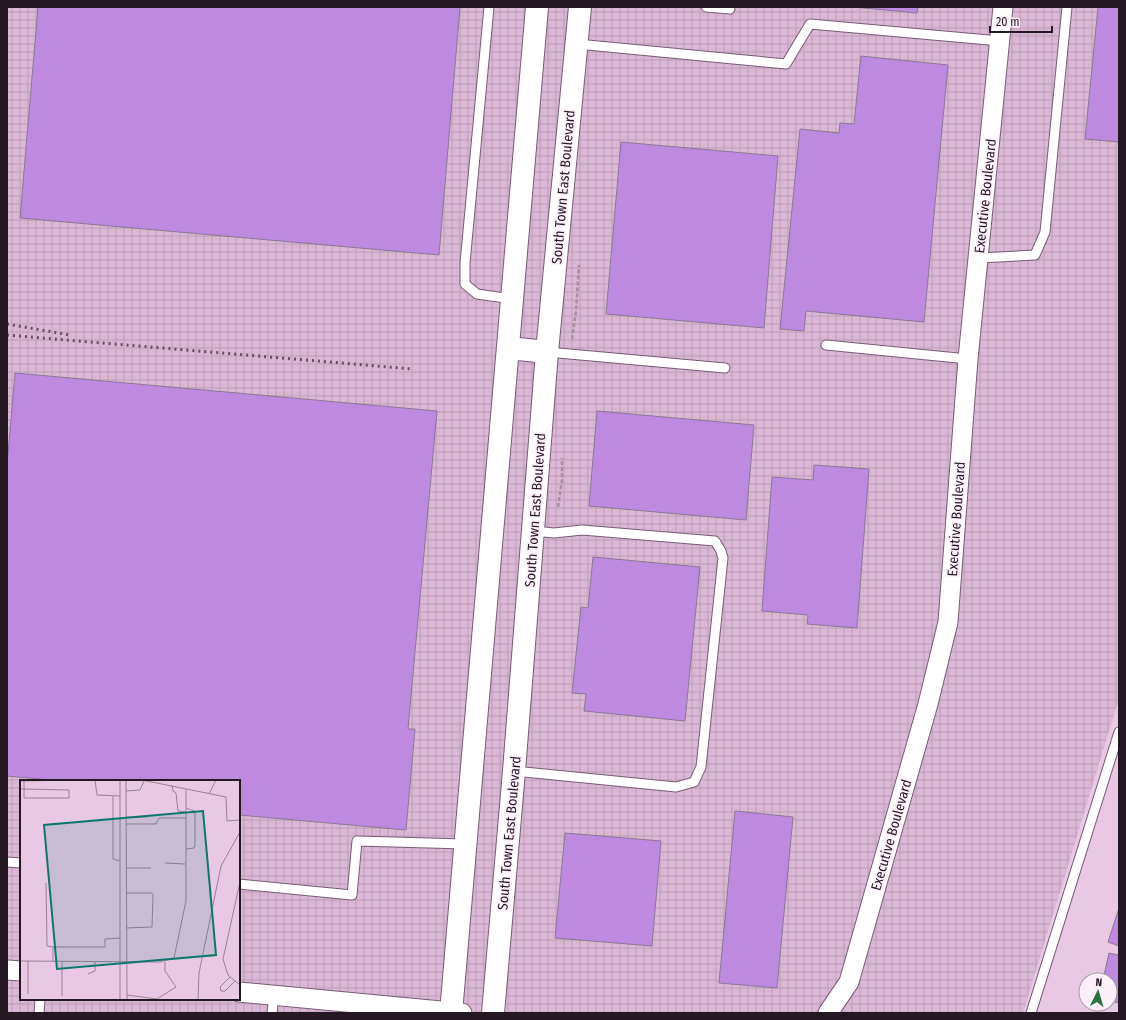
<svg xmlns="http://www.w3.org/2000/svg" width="1126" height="1020" font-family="'Fira Sans Condensed',sans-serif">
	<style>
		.industrial { fill: url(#industrial-grid); fill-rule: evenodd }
		.building { fill: #bd8adf; stroke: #8a7997 }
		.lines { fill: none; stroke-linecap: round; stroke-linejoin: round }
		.lane-casing { stroke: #785d75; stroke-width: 11 }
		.street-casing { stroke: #785d75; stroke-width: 21 }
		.secondary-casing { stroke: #785d75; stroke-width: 24 }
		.path { stroke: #a78ea3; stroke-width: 2.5; stroke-dasharray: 4 2; stroke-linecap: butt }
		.lane { stroke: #fff; stroke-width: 9 }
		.street { stroke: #fff; stroke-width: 19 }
		.secondary { stroke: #fff; stroke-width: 22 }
		.rail { stroke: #635160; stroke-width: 3; stroke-dasharray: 2 4; stroke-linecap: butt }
		.labels { text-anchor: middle; stroke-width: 3.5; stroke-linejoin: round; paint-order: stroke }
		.street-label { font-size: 14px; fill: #241922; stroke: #fdf0fb }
		.inset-road { fill: none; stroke: #9a8296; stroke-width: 1 }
		.view { fill: #0f766e; fill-opacity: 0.15; stroke: #0f766e; stroke-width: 2 }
		.inset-edge { fill: none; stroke: #241922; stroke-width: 2 }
	</style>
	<defs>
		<pattern id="industrial-grid" width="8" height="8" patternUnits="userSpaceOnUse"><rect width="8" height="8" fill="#dbb7d6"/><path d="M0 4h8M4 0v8" fill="none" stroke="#bc9db7"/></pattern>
	</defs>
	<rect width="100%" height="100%" fill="#e8c8e3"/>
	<!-- industrial -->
	<path class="industrial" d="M7 7H1119V698L1023 1013H7ZM21 781H239V999H21Z"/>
	<!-- building -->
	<path class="building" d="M38 7H460L439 255 20 218Z
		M853 7H918L917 13Z
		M1098 7H1119V142L1085 139Z
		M861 56 948 65 924 322 806 311 804 331 780 329 800 129 839 133 840 123 854 124Z
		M621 142 778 156 764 328 606 314Z
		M15 373 437 411 408 729H415L406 830 239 815V781H61L7 776V466Z
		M597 411 754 425 746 520 589 506Z
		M814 465 869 469 857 628 807 624 808 615 762 611 772 477 813 480Z
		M593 557 700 567 685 721 584 711 586 694 572 693 581 607 588 608Z
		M735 811 793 817 777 988 719 983Z
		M565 833 661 841 652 946 555 938Z
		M1119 908V946L1108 942Z
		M1109 953 1119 955V1003L1110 1001V980H1103Z"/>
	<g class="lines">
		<defs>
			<path id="lane" d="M489 7 465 263V284L477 294 512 299
				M706 7 730 9
				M577 44 786 64 810 24 1000 41
				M979 258 1035 255 1045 232 1067 7
				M826 345 968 359
				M547 352 725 368
				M514 771 676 787 694 782 701 767 723 558 721 551 715 541 582 530 554 533 534 531
				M7 862 21 863
				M239 884 352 895 357 841 465 844
				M39 1013 40 999
				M272 1013 274 995
				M1031 1013 1119 732"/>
			<path id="street" d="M7 970 21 971
				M239 992 462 1013
				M828 1013 849 982 928 704 948 622 968 359 1003 7"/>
			<path id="secondary" d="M508 348 547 352
				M451 1013 537 7
				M493 1013 514 771 547 352 580 7"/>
		</defs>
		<!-- lane casing -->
		<use href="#lane" class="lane-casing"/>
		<!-- street casing -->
		<use href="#street" class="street-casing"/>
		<!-- secondary casing -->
		<use href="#secondary" class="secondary-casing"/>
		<!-- path -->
		<path class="path" d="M572 339 576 311 579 265
			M558 507 562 480V458"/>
		<!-- lane -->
		<use href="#lane" class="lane"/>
		<!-- street -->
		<use href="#street" class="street"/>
		<!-- secondary -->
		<use href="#secondary" class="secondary"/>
		<!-- rail -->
		<path class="rail" d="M7 324 70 335
			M7 335 412 369"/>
	</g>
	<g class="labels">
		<!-- street labels -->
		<g class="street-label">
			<text transform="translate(563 187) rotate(-85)" y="5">South Town East Boulevard</text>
			<text transform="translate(985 196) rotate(-84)" y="5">Executive Boulevard</text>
			<text transform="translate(535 510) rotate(-86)" y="5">South Town East Boulevard</text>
			<text transform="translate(956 519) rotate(-86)" y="5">Executive Boulevard</text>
			<text transform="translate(509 833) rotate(-85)" y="5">South Town East Boulevard</text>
			<text transform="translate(891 835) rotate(-74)" y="5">Executive Boulevard</text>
		</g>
	</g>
	<!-- overview -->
	<g transform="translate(20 780)">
		<rect width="220" height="220" fill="#e8c8e3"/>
		<path class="inset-road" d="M75 0 77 15 100 16M100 0V220M106 0 107 220M122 0 206 17 207 41 220 40M0 1 61 0M152 6 153 11 156 13 158 31 166 32M0 9H4L49 10V18H4V1M106 11 120 10 124 1M189 14 196 0M93 16V79L100 81M106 37H127M106 44H136L139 38H166M166 69 174 68 175 65V31L166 28M145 83 165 84M106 88H131M220 102 203 179 208 195 220 205M26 103 27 166 33 167M106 113H132L133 115 132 147 106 148M0 181 140 182 154 178 166 121V9M33 182V167H85V159L100 158M68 194 75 191V182M210 197 200 207 201 211H205L215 201M8 214V181M107 215 137 219 156 207 145 191V182M42 216V182M178 220 179 193 201 86 220 52"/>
		<path class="view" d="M183 31 196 175 37 189 24 45Z"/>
		<rect width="220" height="220" class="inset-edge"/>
	</g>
	<!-- border -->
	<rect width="1126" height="1020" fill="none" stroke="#241922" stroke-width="16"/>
	<!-- north arrow -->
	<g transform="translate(1098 992) rotate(5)"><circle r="19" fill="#fdf0fb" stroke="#a69aa4"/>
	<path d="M0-3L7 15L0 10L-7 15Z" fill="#297341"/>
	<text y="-6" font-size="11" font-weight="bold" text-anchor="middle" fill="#241922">N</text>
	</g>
	<!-- scale -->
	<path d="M990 26v6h62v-6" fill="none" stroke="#241922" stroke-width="2"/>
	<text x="996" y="26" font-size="12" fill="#241922" stroke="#fdf0fb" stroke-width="3" paint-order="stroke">20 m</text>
</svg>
